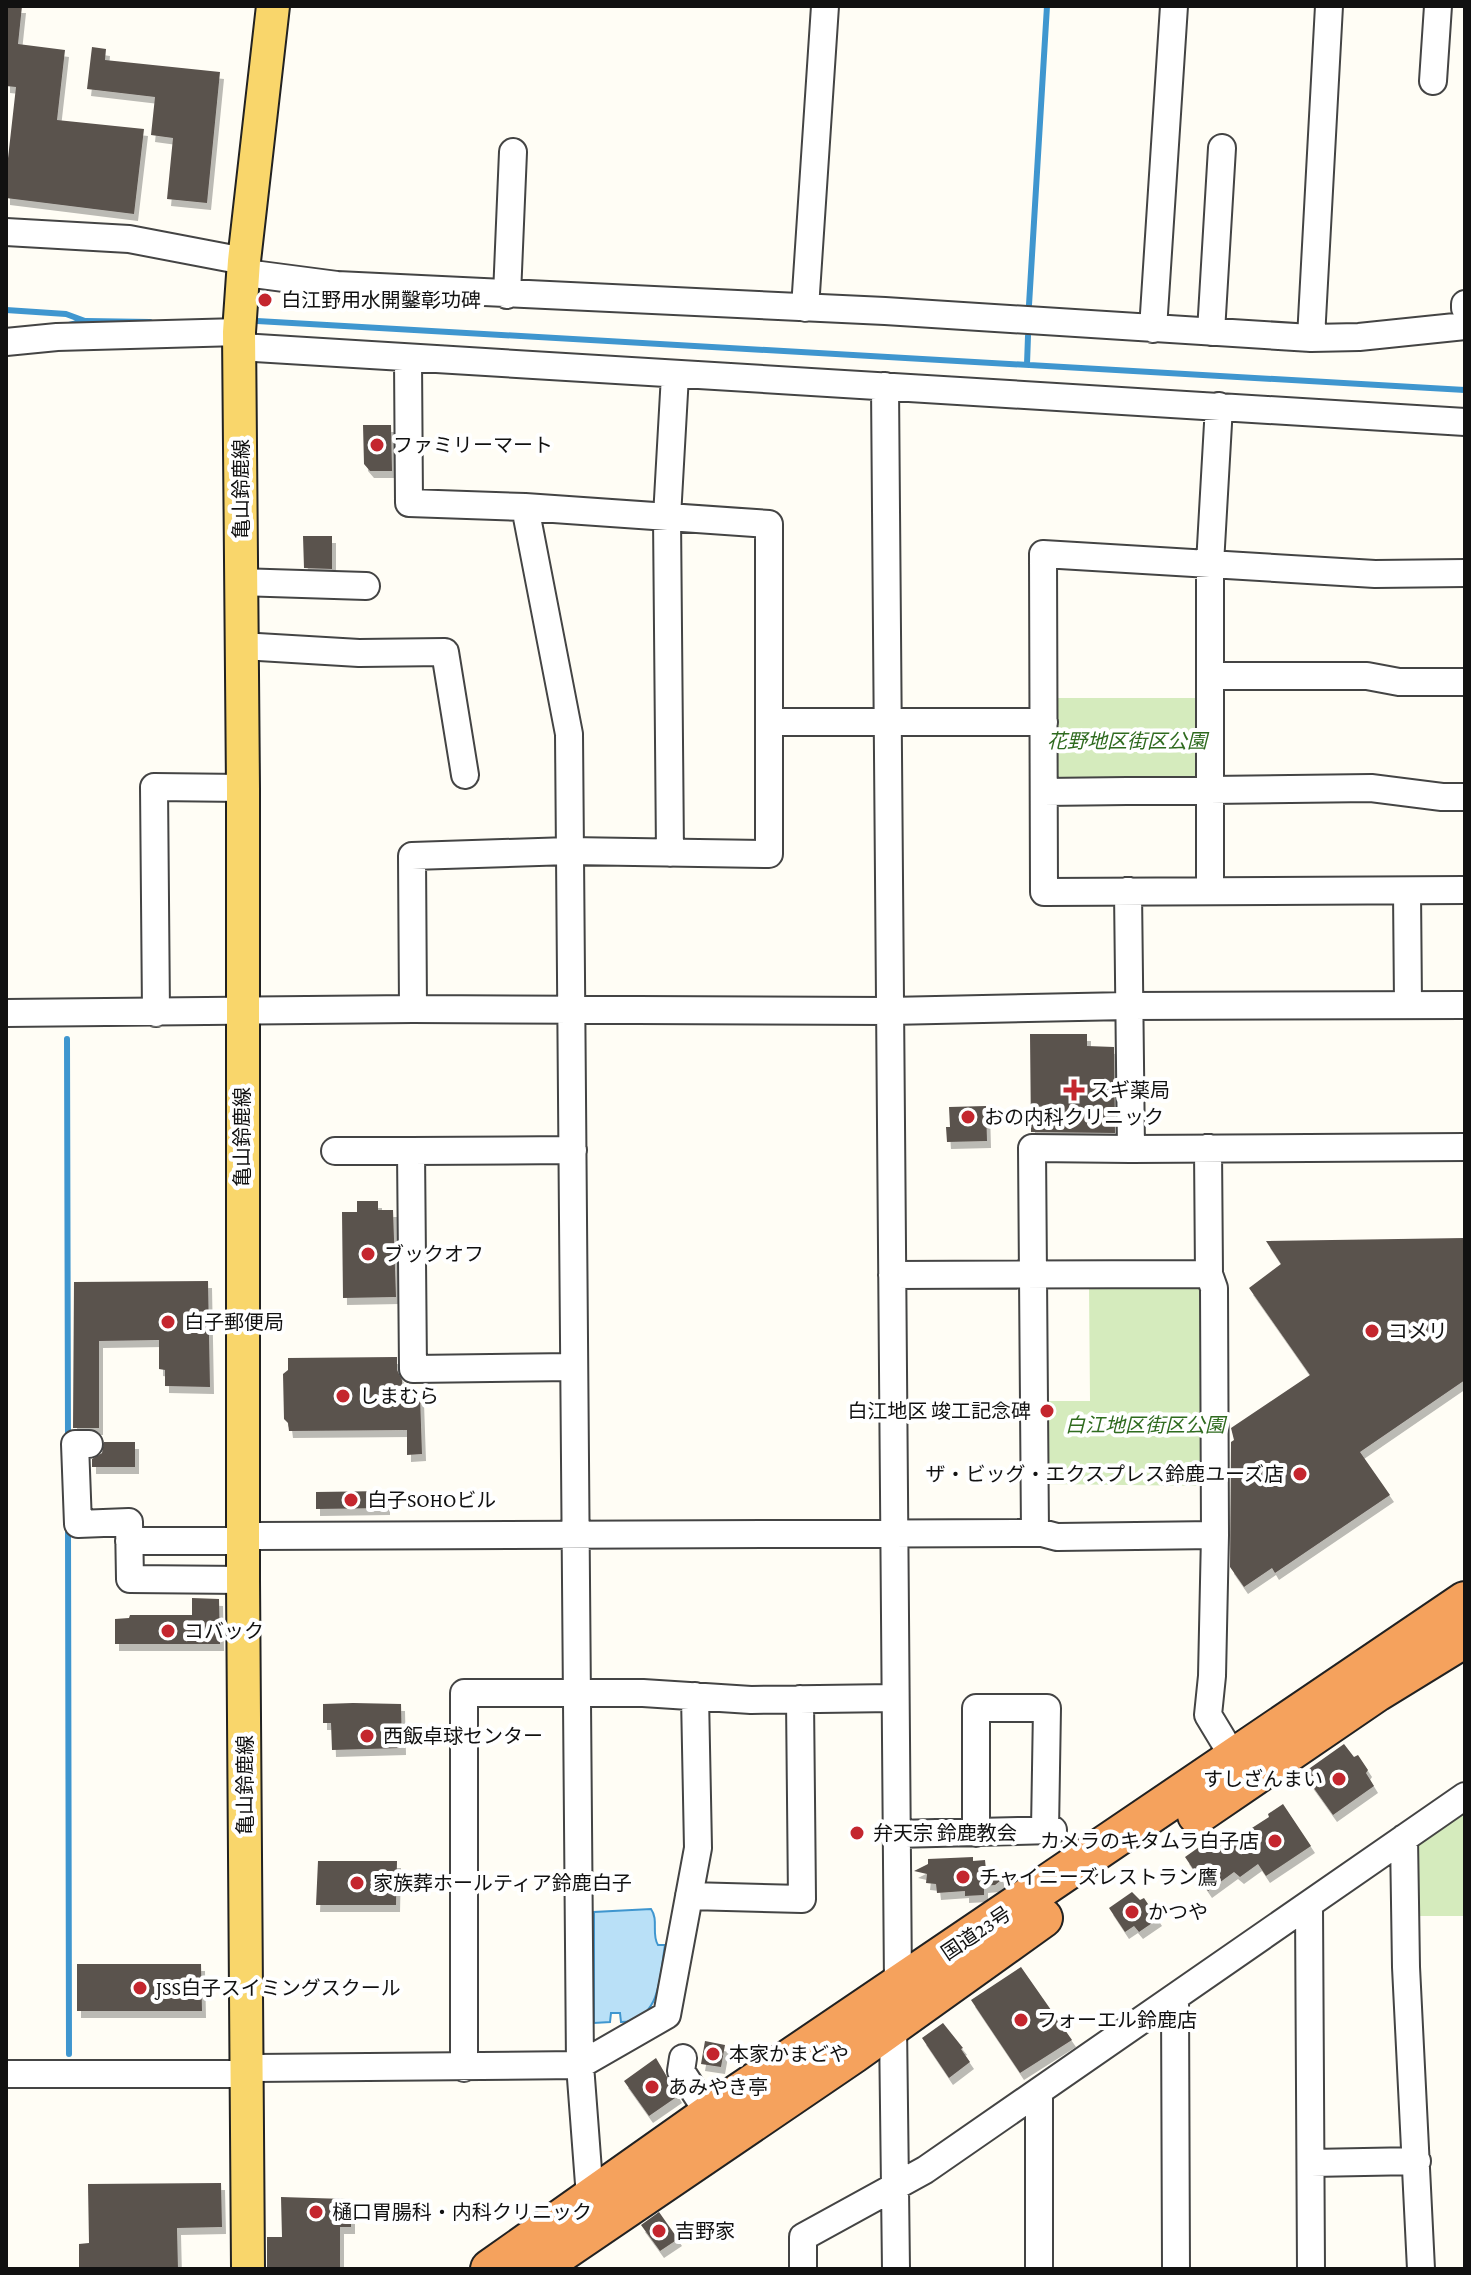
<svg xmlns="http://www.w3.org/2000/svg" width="1471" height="2275" font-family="'Crimson Pro','Noto Sans JP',serif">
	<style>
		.green { fill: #d5ebbd }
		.water { fill: #b9e0f7; stroke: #3f96cf; stroke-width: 2 }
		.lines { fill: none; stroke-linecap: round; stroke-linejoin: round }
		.stream { stroke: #3f96cf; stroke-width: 6 }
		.building { fill: #5a524d; filter: url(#shadow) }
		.minor-casing { stroke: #444; stroke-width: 30 }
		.major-casing { stroke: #222; stroke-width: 36 }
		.highway-casing { stroke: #222; stroke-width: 42 }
		.minor { stroke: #fff; stroke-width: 26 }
		.major { stroke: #f9d66b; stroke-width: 32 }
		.highway { stroke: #f5a25d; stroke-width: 38 }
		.poi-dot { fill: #c4262e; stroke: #fff; stroke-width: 3 }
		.labels { text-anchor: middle; stroke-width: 8; stroke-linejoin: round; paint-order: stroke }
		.poi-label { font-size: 20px; fill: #111; stroke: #fff; text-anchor: start }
		.street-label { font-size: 20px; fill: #111; stroke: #fff }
		.park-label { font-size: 20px; font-style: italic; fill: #2f6b1f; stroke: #fff }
	</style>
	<defs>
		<filter id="shadow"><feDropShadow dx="4" dy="7" stdDeviation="0" flood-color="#0004"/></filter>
	</defs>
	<rect width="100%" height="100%" fill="#fffdf5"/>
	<!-- green -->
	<path class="green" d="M1053 698H1202L1201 775 1194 781 1060 784 1053 777Z
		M1089 1285 1203 1289 1206 1486 1045 1484 1043 1401H1090Z
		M1465 1807V1916H1413L1412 1845Z"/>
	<!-- water -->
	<path class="water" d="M651 1909C659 1920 651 1934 658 1945H665C660 1974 661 2022 621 2022L620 2013H611L610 2022 594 2023V1912Z"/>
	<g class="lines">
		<!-- stream -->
		<path class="stream" d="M1029 305 1047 6
			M6 310 66 314 85 321
			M257 321 1465 390
			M69 325 86 321 150 322
			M1027 364 1028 336
			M67 1039 68 1438
			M68 1525 69 2054"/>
	</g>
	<!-- building -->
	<path class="building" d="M6 6H22L18 44 65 50 57 120 144 129 134 214 6 198V176L16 87 6 86Z
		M92 47 106 49 105 60 220 72 207 203 167 199 173 138 151 135 155 97 87 89Z
		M363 425H391L392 471H370L364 464Z
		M303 536H332V569L304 568Z
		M1030 1034H1087V1046L1114 1047 1115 1133 1031 1132Z
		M986 1106 987 1141 947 1142 946 1127H950L949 1107Z
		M357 1201H378V1210H393L396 1297 343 1298 342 1212H357Z
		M1465 1238V1380L1360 1452 1390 1495 1275 1573 1272 1568 1244 1587 1230 1567 1231 1442 1234 1440 1231 1428 1310 1375 1249 1288 1281 1264 1266 1241Z
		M208 1281 210 1387 165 1386V1370L159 1369V1340L99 1341V1428H73L74 1282Z
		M397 1357V1370L402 1380V1396H420L422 1454 407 1455V1430L289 1431 288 1423 284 1419 283 1374 288 1370V1358Z
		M104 1442H135V1467H92V1459L102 1453Z
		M386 1491V1508L316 1509V1492Z
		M192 1598 219 1599 220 1644H115V1619L129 1618 130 1615H192Z
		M353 1703 401 1704 402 1748 332 1750 331 1723H323V1704Z
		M1344 1744 1354 1757 1358 1755 1368 1770 1366 1773 1374 1786 1333 1815 1303 1773Z
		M1283 1804 1311 1846 1266 1876 1258 1864 1240 1877 1234 1872 1208 1891 1185 1857 1219 1833 1227 1844 1269 1817 1268 1814Z
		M973 1857V1861L985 1860 986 1870 996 1869 1000 1874V1881L995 1885 984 1886V1895L965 1896V1891L937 1893 936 1884 926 1883 927 1874 914 1871 928 1864V1859Z
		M318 1861H397L396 1905H316Z
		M1132 1892 1140 1900 1144 1898 1158 1919 1139 1932 1134 1926 1125 1932 1109 1908Z
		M77 1964H201L202 2011H77Z
		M1021 1967 1072 2040 1020 2073 971 2000Z
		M943 2023 963 2048 961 2049 970 2062 949 2078 922 2038Z
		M705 2041 725 2045 721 2067 701 2064Z
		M656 2058 678 2096 649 2116 624 2081Z
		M221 2183 222 2227 177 2228 178 2269H79V2244L89 2243 88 2184Z
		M281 2197 345 2199V2206H351V2227H340V2269H267V2237H282Z
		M659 2212 678 2239 660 2251 641 2225Z"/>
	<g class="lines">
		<defs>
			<path id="minor" d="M1433 81 1438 6
				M6 232 129 239 244 261
				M253 274 337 285 885 311 1311 338 1359 337 1465 326
				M507 295 513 152
				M1465 304V308
				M805 308 825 6
				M1153 329 1174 6
				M1211 332 1222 148
				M1311 338 1329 6
				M6 342 57 337 239 332
				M240 347 1465 422
				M408 359 409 503 525 507 769 524V854L569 851 412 856 413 1009
				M885 386 898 1985 893 2025 896 2269
				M525 507 569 734 580 2065 590 2197
				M1465 573 1375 574 1043 554 1044 892 1465 890
				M242 582 366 586
				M242 646 359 653 445 652 465 775
				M1210 676H1367L1399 682H1465
				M771 722H1044
				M1044 792 1371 788 1442 797H1465
				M670 853 667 517 675 375
				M1128 891 1131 1149 1465 1147
				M1210 891V564L1219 406
				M1407 891 1408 1004
				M6 1013 413 1009 889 1011 1128 1006 1465 1005
				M156 1013 154 787 243 788
				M1208 1148 1209 1274 1214 1288 1215 1535 1212 1676 1208 1715 1234 1758
				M573 1150 411 1151 413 1369 574 1367
				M335 1151H411
				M892 1275 1209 1274
				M89 1444H75L78 1524 129 1522 130 1579 243 1580
				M1035 1533 1032 1148 1131 1149
				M243 1536 1042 1533 1057 1537 1215 1535
				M129 1541H244
				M976 1833V1708H1047L1045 1830
				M895 1834 1053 1830
				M1404 1838 1406 1967 1421 2269
				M689 1896 802 1899 800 1699
				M1309 1905 1311 2269
				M1175 1997 1176 2269
				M683 2058 681 2071 709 2114
				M247 2068 580 2065 667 2015 698 1848 695 1696
				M464 2068V1693H643L751 1700 894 1698
				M6 2074H247
				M1039 2091V2269
				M1311 2163 1417 2161
				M803 2269V2237L925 2170 1465 1796"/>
			<path id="major" d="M248 2269 243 1580V788L239 332 244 261 273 6"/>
			<path id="highway" d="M1197 1815 1377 1692 1465 1638
				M490 2269 739 2093 1465 1601
				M537 2269 853 2054 1043 1918"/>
		</defs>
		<!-- minor casing -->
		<use href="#minor" class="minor-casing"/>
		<!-- major casing -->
		<use href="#major" class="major-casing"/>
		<!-- highway casing -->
		<use href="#highway" class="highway-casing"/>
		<!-- minor -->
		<use href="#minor" class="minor"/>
		<!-- major -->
		<use href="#major" class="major"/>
		<!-- highway -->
		<use href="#highway" class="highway"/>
	</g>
	<!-- markers -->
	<g class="poi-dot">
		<circle cx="265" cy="300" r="8"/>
		<circle cx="377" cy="445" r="8"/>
		<path d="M1070 1078h8v8h8v8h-8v8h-8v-8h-8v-8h8z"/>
		<circle cx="968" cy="1117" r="8"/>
		<circle cx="368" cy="1254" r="8"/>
		<circle cx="168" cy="1322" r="8"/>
		<circle cx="1372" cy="1331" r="8"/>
		<circle cx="343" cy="1396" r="8"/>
		<circle cx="1047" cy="1411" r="8"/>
		<circle cx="1300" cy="1474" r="8"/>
		<circle cx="351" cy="1500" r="8"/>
		<circle cx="168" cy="1631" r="8"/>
		<circle cx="367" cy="1736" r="8"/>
		<circle cx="1339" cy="1779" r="8"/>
		<circle cx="857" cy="1833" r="8"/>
		<circle cx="1275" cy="1841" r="8"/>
		<circle cx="963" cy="1877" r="8"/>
		<circle cx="357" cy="1883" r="8"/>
		<circle cx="1132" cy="1912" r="8"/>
		<circle cx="140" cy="1988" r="8"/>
		<circle cx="1021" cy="2020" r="8"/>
		<circle cx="713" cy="2054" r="8"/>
		<circle cx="652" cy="2087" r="8"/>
		<circle cx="316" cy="2212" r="8"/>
		<circle cx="659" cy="2231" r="8"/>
	</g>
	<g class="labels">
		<!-- poi labels -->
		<g class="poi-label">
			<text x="281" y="307">白江野用水開鑿彰功碑</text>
			<text x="393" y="452">ファミリーマート</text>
			<text x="1090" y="1097">スギ薬局</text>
			<text x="984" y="1124">おの内科クリニック</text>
			<text x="384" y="1261">ブックオフ</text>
			<text x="184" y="1329">白子郵便局</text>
			<text x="1388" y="1338">コメリ</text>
			<text x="359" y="1403">しまむら</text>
			<text x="1031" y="1418" text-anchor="end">白江地区 竣工記念碑</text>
			<text x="1284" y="1481" text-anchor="end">ザ・ビッグ・エクスプレス鈴鹿ユーズ店</text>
			<text x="367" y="1507">白子SOHOビル</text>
			<text x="184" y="1638">コバック</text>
			<text x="383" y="1743">西飯卓球センター</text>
			<text x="1323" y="1786" text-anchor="end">すしざんまい</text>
			<text x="873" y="1840">弁天宗 鈴鹿教会</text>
			<text x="1259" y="1848" text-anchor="end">カメラのキタムラ白子店</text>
			<text x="979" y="1884">チャイニーズレストラン鷹</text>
			<text x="373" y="1890">家族葬ホールティア鈴鹿白子</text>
			<text x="1148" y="1919">かつや</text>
			<text x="156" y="1995">JSS白子スイミングスクール</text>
			<text x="1037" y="2027">フォーエル鈴鹿店</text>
			<text x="729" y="2061">本家かまどや</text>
			<text x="668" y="2094">あみやき亭</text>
			<text x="332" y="2219">樋口胃腸科・内科クリニック</text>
			<text x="675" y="2238">吉野家</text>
		</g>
		<!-- street labels -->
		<g class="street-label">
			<text transform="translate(241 489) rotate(-90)" y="7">亀山鈴鹿線</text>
			<text transform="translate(242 1137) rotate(-90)" y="7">亀山鈴鹿線</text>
			<text transform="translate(245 1785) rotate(-90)" y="7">亀山鈴鹿線</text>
			<text transform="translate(976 1933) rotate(-34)" y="7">国道23号</text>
		</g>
		<!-- park labels -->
		<g class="park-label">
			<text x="1127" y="748">花野地区街区公園</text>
			<text x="1145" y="1432">白江地区街区公園</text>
		</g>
	</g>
	<!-- border -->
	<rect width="1471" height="2275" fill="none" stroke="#111111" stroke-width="16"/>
</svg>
